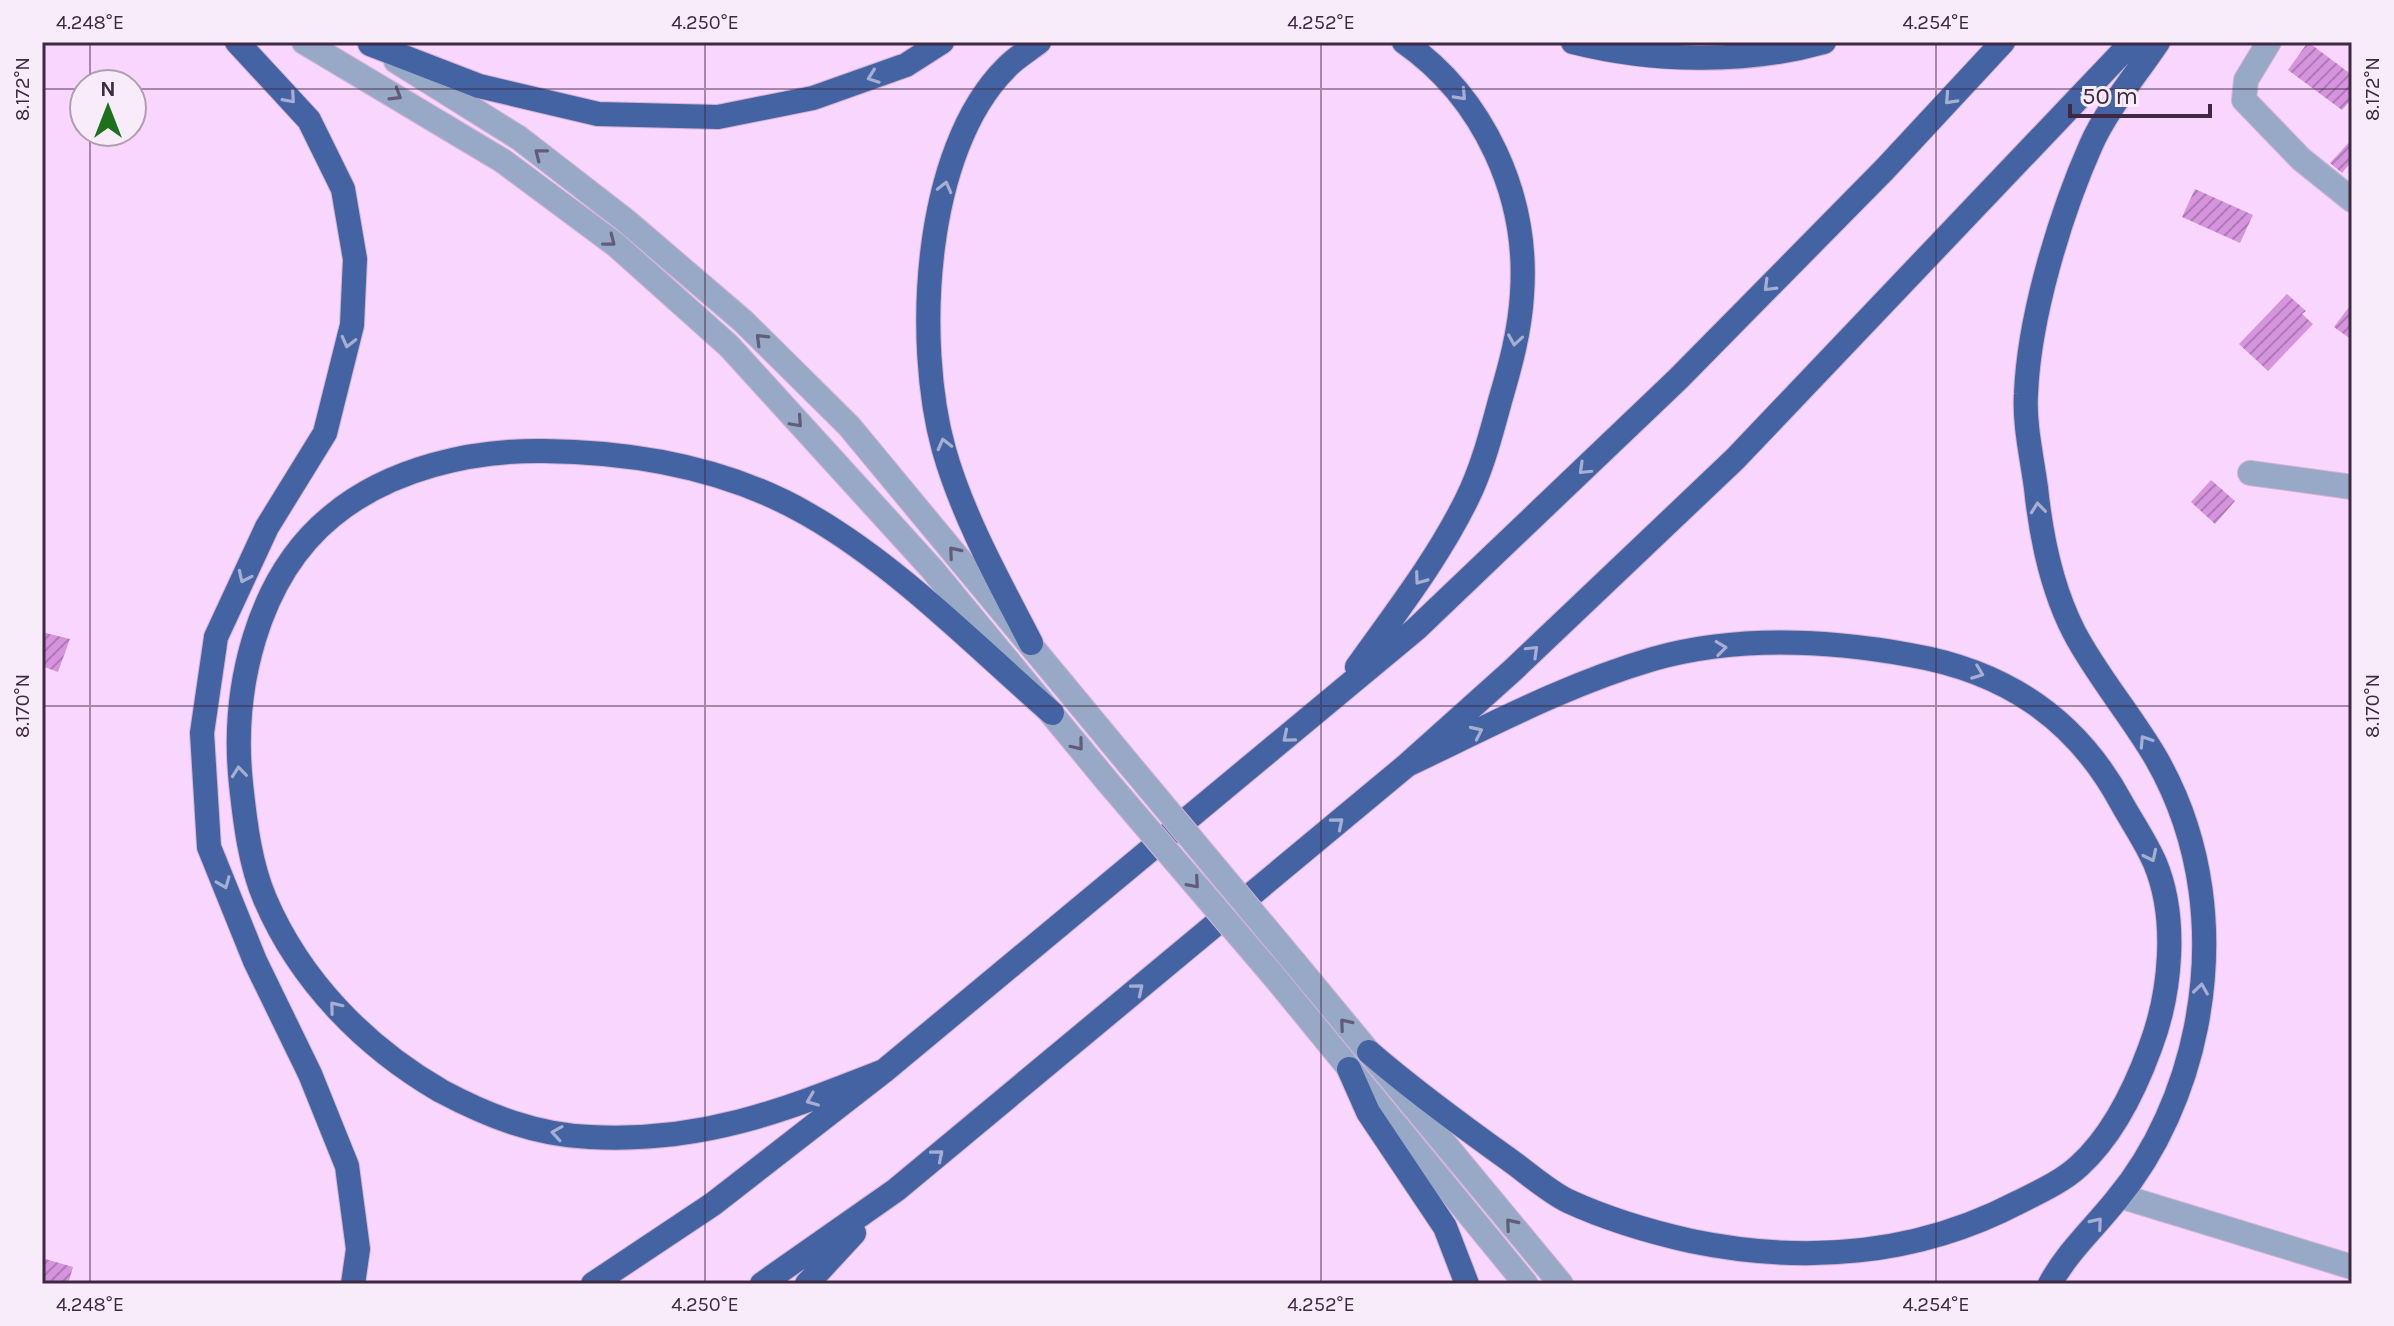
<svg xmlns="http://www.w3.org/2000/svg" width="2394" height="1326" font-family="Karla,sans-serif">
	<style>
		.building { fill: url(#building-hatch) }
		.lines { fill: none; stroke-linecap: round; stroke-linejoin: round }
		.minor-casing { stroke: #d4b3d8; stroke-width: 26 }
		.highway-casing { stroke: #d4b3d8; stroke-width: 26 }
		.minor { stroke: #98a9c8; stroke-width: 24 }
		.highway { stroke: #4363a2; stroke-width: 24 }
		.minor-bridge-casing { stroke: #d4b3d8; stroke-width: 26; stroke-linecap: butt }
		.minor-bridge { stroke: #98a9c8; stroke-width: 24 }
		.oneway { stroke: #a7aed2 }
		.oneway2 { stroke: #635c78 }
		.ticks { fill: none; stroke: #3f2942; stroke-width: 2; stroke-opacity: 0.45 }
		.neatline { fill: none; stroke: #3f2942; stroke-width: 3 }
		.ticks-label { font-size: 20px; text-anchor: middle; fill: #3f2942 }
	</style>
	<defs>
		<pattern id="building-hatch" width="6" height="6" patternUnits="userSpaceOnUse" patternTransform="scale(2)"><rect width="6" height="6" fill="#d594dd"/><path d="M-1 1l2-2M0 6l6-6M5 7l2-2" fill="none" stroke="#ae79b5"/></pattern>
	</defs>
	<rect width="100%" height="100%" fill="#f9d6fd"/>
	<!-- building -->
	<path class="building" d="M2308 42 2352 75V99L2342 110 2288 70Z
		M2352 139V161L2342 173 2330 163Z
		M2195 189 2253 215 2240 243 2182 217Z
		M2287 294 2306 311 2302 314 2313 324 2268 371 2239 344Z
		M2352 303V340L2334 327Z
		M2211 480 2235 501 2215 524 2191 502Z
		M42 632 70 639 58 672 42 666Z
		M42 1258 73 1267 68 1284H42Z"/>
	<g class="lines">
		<defs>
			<path id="minor" d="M304 42 503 161 616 245 729 346 932 569 1107 781
				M2269 42 2246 80 2244 100 2301 159 2352 200
				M396 61 519 138 625 220 743 321 849 426 1128 763
				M2250 473 2352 487
				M1295 963 1561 1284
				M1277 980 1526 1284
				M2120 1196 2352 1267"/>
			<path id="highway" d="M237 42 309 120 343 189 355 259 352 325 325 433 267 527 216 637 202 733 209 847 255 961 310 1074 347 1166 358 1249 353 1284
				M1573 42C1652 62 1746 64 1824 42
				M370 44 479 86 598 114 718 117 813 98 906 65 942 42
				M1031 643C999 581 963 517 944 450 914 342 923 151 1006 68 1015 58 1029 50 1039 42
				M1357 667C1396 612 1437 560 1467 499 1482 469 1491 434 1500 401 1510 367 1520 331 1522 294 1529 196 1484 98 1404 42
				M1369 1052C1414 1091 1462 1126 1511 1161 1529 1174 1548 1191 1568 1201 1605 1218 1651 1232 1691 1241 1803 1264 1916 1256 2019 1202 2039 1192 2063 1181 2079 1166 2112 1136 2135 1089 2150 1048 2171 993 2178 918 2155 863 2146 842 2132 822 2121 802 2075 717 2004 671 1910 655 1827 640 1735 636 1653 659 1567 684 1487 727 1407 765
				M1349 1069 1368 1112 1445 1227 1467 1284
				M884 1071C782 1111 702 1143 590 1137 536 1135 488 1116 441 1091 365 1047 300 981 265 899 250 864 245 822 241 784 231 691 256 578 332 516 390 468 472 450 544 451 635 452 730 469 809 515 899 567 974 645 1052 713
				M593 1284 713 1204 884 1071 1416 629 1678 379 1885 169 2003 42
				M762 1284 896 1190 1407 765 1513 670 1735 459 2132 42
				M807 1284 854 1233
				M2050 1284C2067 1252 2095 1227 2117 1199 2157 1151 2184 1088 2196 1027 2214 935 2203 840 2156 758 2131 715 2097 676 2074 632 2052 589 2041 536 2036 488 2032 458 2024 424 2026 394 2029 317 2060 215 2091 145 2107 109 2136 75 2158 42"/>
		</defs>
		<!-- minor casing -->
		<use href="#minor" class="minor-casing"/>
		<!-- highway casing -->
		<use href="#highway" class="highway-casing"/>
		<!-- minor -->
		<use href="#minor" class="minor"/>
		<!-- highway -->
		<use href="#highway" class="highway"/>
		<defs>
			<path id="minor-bridge" d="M1128 763 1295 963
				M1107 781 1277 980"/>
		</defs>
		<!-- minor-bridge casing -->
		<use href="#minor-bridge" class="minor-bridge-casing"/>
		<!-- minor-bridge -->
		<use href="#minor-bridge" class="minor-bridge"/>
	</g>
	<!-- one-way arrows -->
	<defs><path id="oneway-chevron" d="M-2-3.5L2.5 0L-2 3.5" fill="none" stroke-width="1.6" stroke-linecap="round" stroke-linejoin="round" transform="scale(2)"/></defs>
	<g class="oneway">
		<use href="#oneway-chevron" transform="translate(873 77) rotate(160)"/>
		<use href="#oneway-chevron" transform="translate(1461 95) rotate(47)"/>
		<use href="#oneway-chevron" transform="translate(290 98) rotate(49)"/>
		<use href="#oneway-chevron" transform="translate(1950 99) rotate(133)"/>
		<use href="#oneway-chevron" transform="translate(945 187) rotate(-76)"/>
		<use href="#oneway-chevron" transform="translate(1769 286) rotate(135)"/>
		<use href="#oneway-chevron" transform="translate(1515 340) rotate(99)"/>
		<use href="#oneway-chevron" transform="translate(348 342) rotate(104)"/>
		<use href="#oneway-chevron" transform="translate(944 444) rotate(-104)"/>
		<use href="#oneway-chevron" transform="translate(1584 469) rotate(136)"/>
		<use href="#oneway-chevron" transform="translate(2038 508) rotate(-96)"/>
		<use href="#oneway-chevron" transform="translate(244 577) rotate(115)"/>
		<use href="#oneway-chevron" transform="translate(1420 579) rotate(126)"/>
		<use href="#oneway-chevron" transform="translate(1721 648) rotate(-7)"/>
		<use href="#oneway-chevron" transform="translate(1533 651) rotate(-44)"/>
		<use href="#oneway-chevron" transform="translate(1978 673) rotate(21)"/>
		<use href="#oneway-chevron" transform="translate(1477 732) rotate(-25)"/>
		<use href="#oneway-chevron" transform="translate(1288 737) rotate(140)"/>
		<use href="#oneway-chevron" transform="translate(2145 741) rotate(-123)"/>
		<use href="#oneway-chevron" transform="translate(239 772) rotate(-96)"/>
		<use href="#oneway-chevron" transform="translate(1338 823) rotate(-40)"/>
		<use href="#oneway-chevron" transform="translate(2151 856) rotate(64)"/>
		<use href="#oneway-chevron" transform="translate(224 883) rotate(68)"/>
		<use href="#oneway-chevron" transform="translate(1138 989) rotate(-40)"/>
		<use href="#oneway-chevron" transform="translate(2201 989) rotate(-82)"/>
		<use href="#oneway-chevron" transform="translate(335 1007) rotate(-129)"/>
		<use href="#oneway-chevron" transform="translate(812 1100) rotate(158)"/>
		<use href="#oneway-chevron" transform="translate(557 1133) rotate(-171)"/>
		<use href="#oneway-chevron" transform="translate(938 1155) rotate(-40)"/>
		<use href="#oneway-chevron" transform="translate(2097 1223) rotate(-50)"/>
	</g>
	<g class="oneway2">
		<use href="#oneway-chevron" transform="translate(396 95) rotate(32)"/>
		<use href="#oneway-chevron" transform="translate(540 154) rotate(-142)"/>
		<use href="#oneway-chevron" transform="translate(610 241) rotate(38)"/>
		<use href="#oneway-chevron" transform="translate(761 339) rotate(-135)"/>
		<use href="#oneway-chevron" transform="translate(797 422) rotate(48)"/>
		<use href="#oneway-chevron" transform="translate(954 552) rotate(-130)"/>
		<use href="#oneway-chevron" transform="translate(1078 745) rotate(51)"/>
		<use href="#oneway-chevron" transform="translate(1194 883) rotate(49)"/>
		<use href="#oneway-chevron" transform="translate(1345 1024) rotate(-130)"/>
		<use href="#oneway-chevron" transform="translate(1511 1224) rotate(-130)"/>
	</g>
	<!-- ticks -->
	<path class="ticks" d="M90 42V84M705 42V1284M1321 42V1284M1936 42V1284M42 89H84M132 89H2352M90 132V1284M42 706H2352"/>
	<!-- border -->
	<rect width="2394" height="1326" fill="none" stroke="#f8ecfa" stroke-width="88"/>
	<!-- north arrow -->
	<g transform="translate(108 108)"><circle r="38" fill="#f8ecfa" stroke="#ae9eb0" stroke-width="2"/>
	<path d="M0-6L14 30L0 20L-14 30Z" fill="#1d711b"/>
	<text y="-12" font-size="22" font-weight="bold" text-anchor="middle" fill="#3f2942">N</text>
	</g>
	<!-- scale -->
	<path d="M2070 104v12h140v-12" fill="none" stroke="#3f2942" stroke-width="4"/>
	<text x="2082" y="104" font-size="24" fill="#3f2942" stroke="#f8ecfa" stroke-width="6" paint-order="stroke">50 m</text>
	<rect x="44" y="44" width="2306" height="1238" class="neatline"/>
	<g class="ticks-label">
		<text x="90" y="29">4.248°E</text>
		<text x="705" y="29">4.250°E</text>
		<text x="1321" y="29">4.252°E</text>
		<text x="1936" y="29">4.254°E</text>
		<text transform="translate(22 89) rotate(-90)" y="7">8.172°N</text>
		<text transform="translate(2372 89) rotate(-90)" y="7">8.172°N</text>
		<text transform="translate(22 706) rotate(-90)" y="7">8.170°N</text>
		<text transform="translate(2372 706) rotate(-90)" y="7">8.170°N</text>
		<text x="90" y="1311">4.248°E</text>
		<text x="705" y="1311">4.250°E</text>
		<text x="1321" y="1311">4.252°E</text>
		<text x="1936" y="1311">4.254°E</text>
	</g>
</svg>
